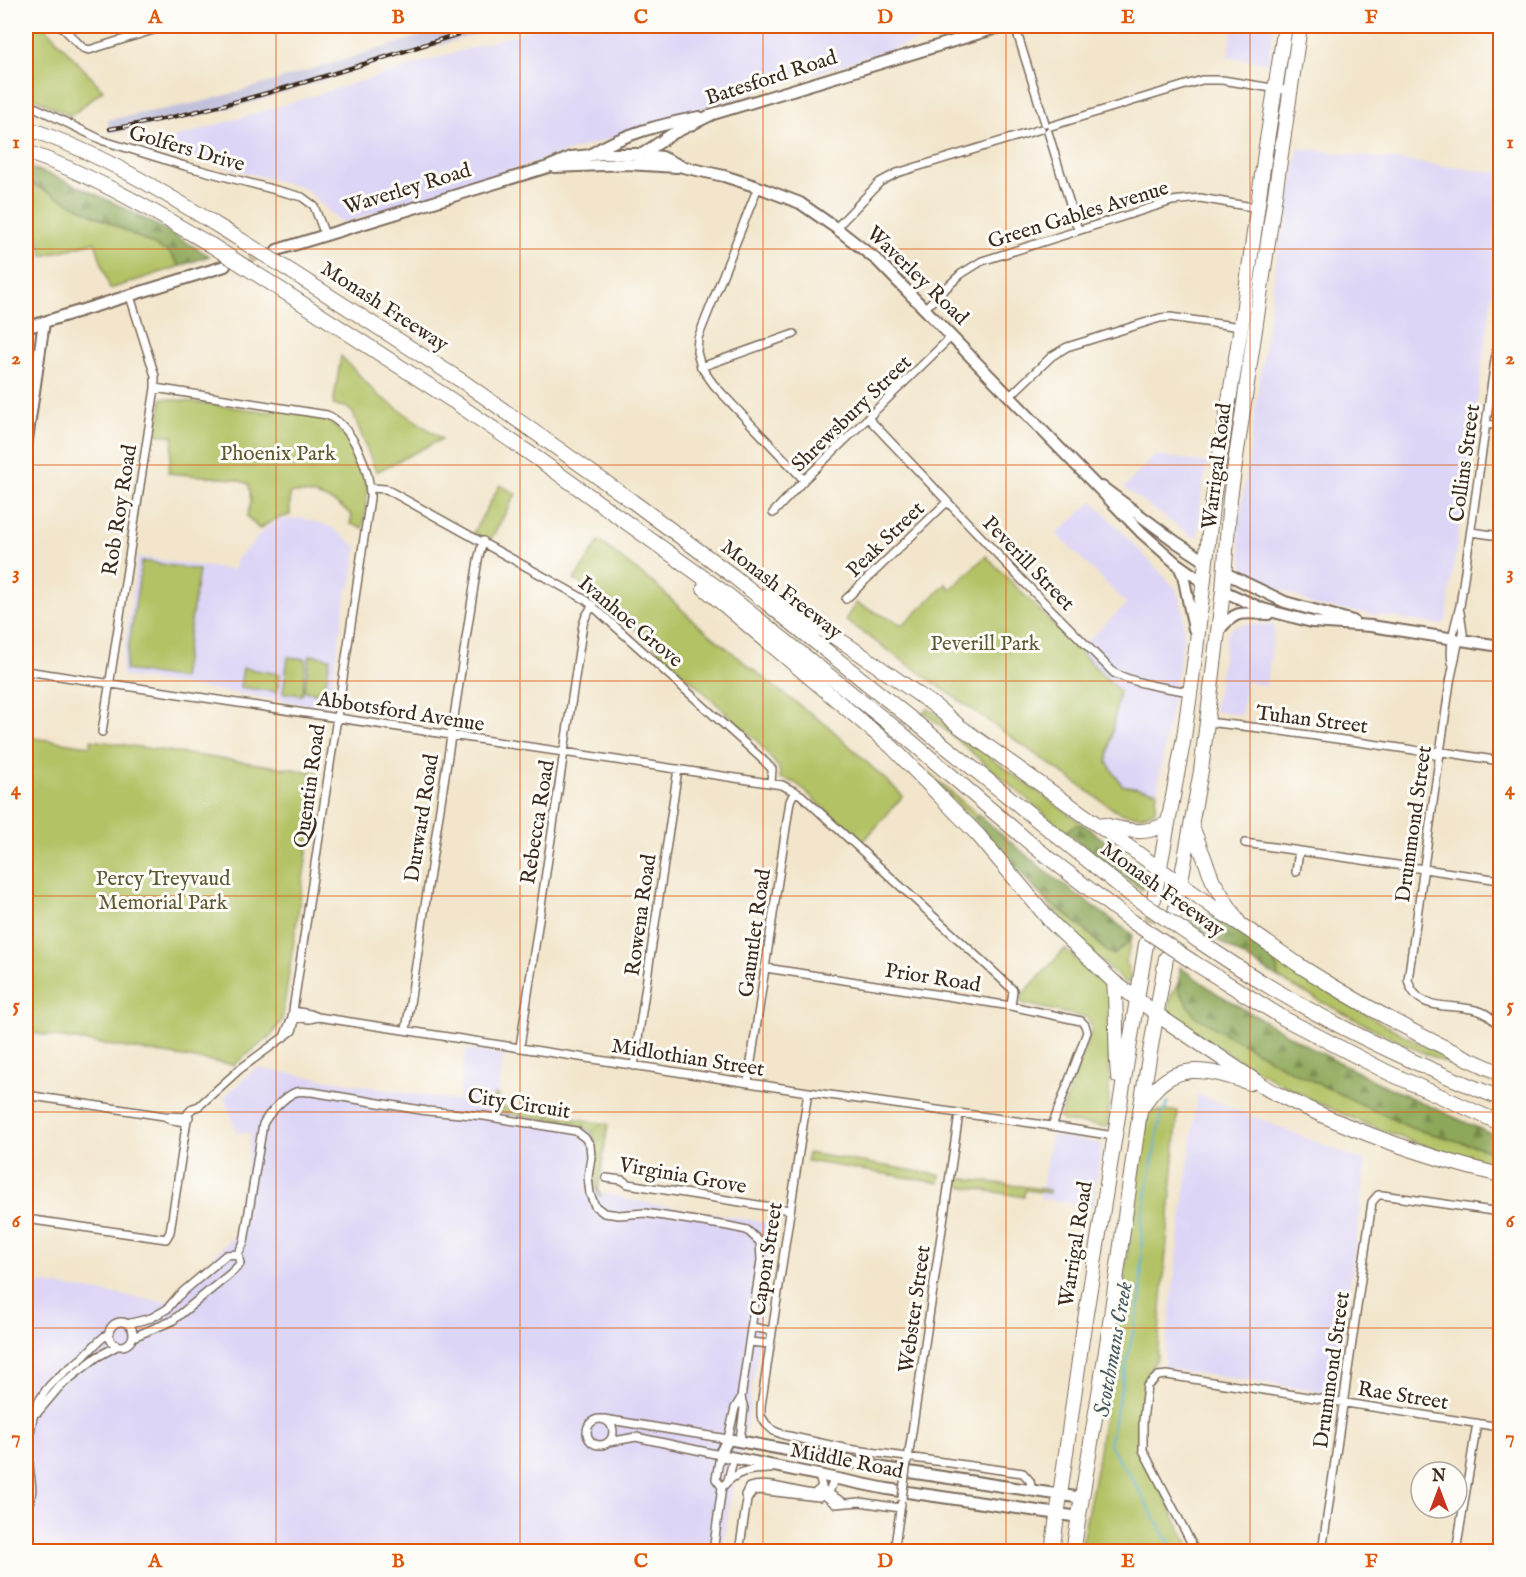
<svg xmlns="http://www.w3.org/2000/svg" width="1526" height="1577" font-family="'IM FELL English',serif">
	<style>
		.built { fill: #ddd5f6 }
		.railway { fill: #c2c1dc }
		.green { fill: #b3c265; stroke: #777642; stroke-width: 1.5 }
		.forest { fill: url(#forest-firs); stroke: #64693c; stroke-width: 1.5 }
		.garden { fill: url(#garden-furrows); stroke: #777642; stroke-width: 1.5 }
		.lines { fill: none; stroke-linecap: round; stroke-linejoin: round }
		.stream { stroke: #5bb3d8; stroke-width: 2 }
		.primary-tunnel { stroke: #cdc0a8; stroke-width: 10; stroke-dasharray: 10 5; stroke-linecap: butt }
		.highway-tunnel { stroke: #cdc0a8; stroke-width: 14; stroke-dasharray: 14 7; stroke-linecap: butt }
		.street-casing { stroke: #7b6b5b; stroke-width: 10 }
		.secondary-casing { stroke: #7b6b5b; stroke-width: 14 }
		.primary-casing { stroke: #7b6b5b; stroke-width: 14 }
		.highway-casing { stroke: #7b6b5b; stroke-width: 16 }
		.street { stroke: #fff; stroke-width: 7 }
		.secondary { stroke: #fff; stroke-width: 10 }
		.primary { stroke: #fff; stroke-width: 10 }
		.highway { stroke: #fff; stroke-width: 14 }
		.rail-casing { stroke: #3b2a1e; stroke-width: 4.5 }
		.rail { stroke: #fdfcf7; stroke-width: 2; stroke-dasharray: 7; stroke-linecap: butt }
		.street-bridge-casing { stroke: #7b6b5b; stroke-width: 10; stroke-linecap: butt }
		.highway-bridge-casing { stroke: #7b6b5b; stroke-width: 16; stroke-linecap: butt }
		.street-bridge { stroke: #fff; stroke-width: 7 }
		.highway-bridge { stroke: #fff; stroke-width: 14 }
		.grid { fill: none; stroke: #df570d; stroke-width: 1.5; stroke-opacity: 0.55 }
		.labels { text-anchor: middle; stroke-width: 6; stroke-linejoin: round; paint-order: stroke }
		.street-label { font-size: 21px; fill: #3b2a1e; stroke: #fdfcf7 }
		.park-label { font-size: 21px; fill: #5f5833; stroke: #fdfcf7 }
		.water-label { font-size: 22px; font-style: italic; fill: #465a5f; stroke: #fdfcf7 }
		.neatline { fill: none; stroke: #df570d; stroke-width: 2 }
		.grid-label { font-size: 20px; text-anchor: middle; font-weight: bold; fill: #df570d }
	</style>
	<defs>
		<pattern id="forest-firs" width="22" height="20" patternUnits="userSpaceOnUse" patternTransform="scale(1.5)"><rect width="22" height="20" fill="#8ea85a"/><path d="M5 1l3.5 6h-7zM16 11l3.5 6h-7z" fill="#75894a"/></pattern>
		<pattern id="garden-furrows" width="10" height="10" patternUnits="userSpaceOnUse" patternTransform="scale(1.5)"><rect width="10" height="10" fill="#b3c265"/><path d="M-1 1l2-2M0 10L10 0M9 11l2-2" fill="none" stroke="#939e53"/></pattern>
	</defs>
	<rect width="100%" height="100%" fill="#fdfcf7"/>
	<filter id="ink" filterUnits="userSpaceOnUse"><feTurbulence type="fractalNoise" baseFrequency=".0167" numOctaves="2"/><feDisplacementMap in="SourceGraphic" scale="12" xChannelSelector="R" yChannelSelector="G"/><feConvolveMatrix kernelMatrix="1 2 1 2 8 2 1 2 1" color-interpolation-filters="sRGB"/></filter>
	<filter id="wash" filterUnits="userSpaceOnUse"><feTurbulence type="fractalNoise" baseFrequency=".008" numOctaves="4" result="noise"/><feDisplacementMap in="SourceGraphic" scale="24" xChannelSelector="R" yChannelSelector="G"/><feGaussianBlur stdDeviation="1.35" result="paint"/><feColorMatrix in="noise" values="0 0 0 0 0 0 0 0 0 0 0 0 0 0 0 0 0 1.4 0 .05"/><feComposite in="paint" operator="in"/></filter>
	<g filter="url(#wash)">
		<rect width="100%" height="100%" fill="#f2e5cb"/>
		<!-- built -->
		<path class="built" d="M543 26H965L342 223 304 188 148 146Z
			M1236 26H1274L1268 63 1228 57 1233 27 1236 28Z
			M1298 148 1500 173V239L1446 620 1442 625 1317 606 1244 572 1238 531 1280 238 1286 227Z
			M1155 455 1208 463 1202 490 1198 535 1194 538 1124 488Z
			M1093 501 1176 589 1183 610 1184 633 1157 791 1122 785 1107 762 1119 691 1078 649 1127 604 1057 534Z
			M303 518 331 527 357 547 351 588H347L329 704 325 707 123 676 121 672 138 557 234 570 236 560 252 544 261 532 278 520Z
			M1247 624 1275 625 1266 686 1246 681 1241 715 1214 711 1227 633 1235 626Z
			M466 1049 504 1055 496 1106 608 1124 599 1193 623 1197V1199L775 1224 759 1326V1345L750 1397 751 1405 731 1495 722 1551H29L26 1550V1281L167 1302 237 1233 251 1133H237L224 1097 256 1068 458 1101Z
			M1197 1094 1366 1162 1336 1394 1163 1368Z
			M1051 1135 1102 1144 1092 1208 1040 1198Z"/>
		<!-- railway -->
		<path class="railway" d="M454 26H502L250 103 203 115 110 133 108 120 201 102 241 91Z"/>
		<!-- green -->
		<path class="green" d="M26 26H44L103 90 71 116 26 94Z
			M26 181 170 253 180 266 110 289 95 242 43 256 28 204 26 203Z
			M341 356 378 395 442 439 376 472 353 413 346 407 333 405Z
			M162 398 270 412 272 408 325 416 345 437 368 487 363 528 350 524 352 516C338 500 311 491 290 493V515L273 520 259 529 247 516 251 502 249 484 234 479 168 473 174 436 156 434Z
			M500 485 516 494 490 541 473 533Z
			M599 541 657 586 696 623 776 688 828 726 903 796 862 843 796 783 780 778 779 768 757 741 608 604 589 589 574 580Z
			M986 556 1119 691 1107 762 1122 785 1157 791 1155 811 1140 816 1119 813 845 620 856 603 903 625 946 584 951 589Z
			M142 561 199 570 182 679 125 670Z
			M310 655 330 658 324 694 304 691Z
			M288 657 306 659 302 695 283 693Z
			M243 668 280 674 277 692 240 687Z
			M928 709 934 712 956 733 1084 825H1075L1066 832 924 712Z
			M26 737 90 746 91 740 319 773 282 1020 272 1035 234 1065 26 1032Z
			M929 773 978 815 974 820 928 775Z
			M1043 898C1059 909 1074 921 1089 934 1097 941 1103 951 1114 955L1131 940 1126 962 1130 975 1129 983H1125L1079 940Z
			M1065 949 1105 986 1110 994 1109 1110 1107 1127 1062 1121 1060 1118 1092 1029 1088 1018 1025 1004 1021 1002 1020 997Z
			M1268 953C1341 1003 1421 1047 1500 1082V1085C1484 1082 1465 1071 1449 1064 1390 1039 1334 1009 1278 978L1277 967Z
			M1178 984 1179 991 1195 1016 1286 1068 1411 1128 1500 1153V1170C1457 1156 1413 1143 1371 1126 1299 1097 1232 1058 1168 1014L1171 995Z
			M1148 1111H1178L1157 1357 1144 1382 1138 1445 1192 1551 1080 1552 1096 1470Z
			M808 1153 940 1175 939 1183 807 1161Z
			M959 1178 1049 1190V1193L1025 1190 1024 1197 958 1186Z"/>
		<!-- forest -->
		<path class="forest" d="M26 166C90 188 151 220 209 256L180 266 170 253 26 181Z
			M978 815 1049 874 1133 935 1131 940 1114 955 1107 952 1095 939 1064 912 1043 898 974 820Z
			M1075 825H1084L1134 863 1143 872 1146 883 1142 890 1066 832Z
			M1195 910 1219 918 1268 953 1277 967 1278 978 1190 923 1189 914Z
			M1180 967 1218 994 1311 1048 1377 1082 1500 1138V1153L1411 1128 1286 1068 1233 1038 1195 1016 1179 991Z"/>
		<!-- garden -->
		<path class="garden" d="M494 1094 498 1095 496 1106 608 1124 598 1192 601 1197C586 1184 605 1152 591 1131L574 1124 491 1111Z"/>
		<g class="lines">
			<!-- stream -->
			<path class="stream" d="M1168 1102 1160 1120 1142 1219 1141 1295 1109 1445 1131 1477 1170 1544 1172 1552"/>
		</g>
	</g>
	<g filter="url(#ink)">
		<g class="lines">
			<!-- primary-tunnel -->
			<path class="primary-tunnel" d="M235 263 268 253"/>
			<!-- highway-tunnel -->
			<path class="highway-tunnel" d="M1146 942 1154 899"/>
			<defs>
				<path id="street" d="M61 26 83 48 89 50 166 26
					M1015 26 1045 123
					M26 103 104 141 185 166 302 197 314 206 325 235
					M1051 126 1202 80H1222L1291 91
					M1048 132 1078 230
					M758 187 698 338 697 352 701 367 714 385 804 480
					M836 228 880 182 897 173 1041 129
					M925 308 961 274 982 261 1172 201 1200 198 1258 208
					M701 367 794 334
					M155 388 327 415C353 426 371 471 370 498L292 1017 284 1037
					M1010 396 1052 356 1067 347 1160 318 1170 317 1241 327
					M868 418 1018 576 1114 673C1137 684 1165 688 1190 692
					M1486 424 1500 426
					M371 488 386 489 586 600 762 759 772 769 771 783
					M773 513 804 480 952 336
					M1471 532 1500 536
					M846 599 947 502
					M1460 612 1464 640
					M1459 639 1450 682 1408 980C1418 1016 1455 1001 1482 1012 1490 1015 1495 1022 1500 1027
					M1452 663C1449 644 1455 625 1460 606L1500 325
					M26 671 782 785 801 795 994 972 1013 990 1011 1006
					M1207 722 1260 728 1414 750 1435 755 1440 753
					M102 732 155 388V376L130 296
					M1437 751 1500 761
					M1245 843 1500 880
					M1296 872 1299 851
					M293 1011 310 1014 318 1017 808 1092 1052 1126 1087 1032 1085 1025 1081 1021 1011 1006 766 968
					M292 1017 309 1019 318 1017
					M406 1030 478 560 483 541
					M520 1047 583 624 586 616 593 605
					M634 1066 678 769
					M748 1082 790 801 795 791
					M808 1092 761 1406V1416L766 1424 774 1431 784 1435 848 1449 1023 1473 1030 1481 1032 1492
					M26 1095 164 1116 189 1117
					M164 1116 172 1120 186 1122
					M1052 1126 1114 1136
					M606 1178 622 1180 628 1184 790 1210
					M26 1219 166 1239 170 1232 188 1113 193 1108 199 1106 240 1069 292 1031 294 1024 292 1017
					M109 1334a12 12 0 1 1 24 0a12 12 0 1 1-24 0Z
					M127 1324 151 1318 167 1309 178 1296 226 1255 238 1254
					M752 1327 772 1331
					M133 1337 172 1321 230 1274 240 1264 238 1254 244 1242 263 1124C268 1114 285 1096 296 1092 301 1091 306 1092 312 1092L427 1111 484 1116 576 1131 585 1138 590 1145 591 1157 588 1177 590 1194 595 1206 604 1213 619 1215 645 1213 728 1226 747 1230 760 1242 761 1260 741 1398 744 1408 740 1440
					M750 1342 770 1344
					M38 1412 60 1386 97 1357 117 1346
					M587 1432a13 13 0 1 1 26 0a13 13 0 1 1-26 0Z
					M604 1419 728 1439 735 1408 741 1398
					M609 1442 636 1437 720 1455 716 1479 722 1487
					M908 1459 959 1114
					M728 1480 734 1457
					M722 1487C738 1470 747 1470 770 1469
					M824 1491 845 1503
					M823 1494 835 1504 860 1502 900 1508
					M747 1500 752 1492 758 1490 819 1497 830 1490 834 1479
					M26 1508C36 1494 30 1480 29 1464 27 1443 31 1410 44 1393 53 1379 69 1369 81 1359 90 1351 98 1340 108 1334
					M713 1552 722 1487
					M739 1552 747 1500 745 1495 749 1487C770 1481 793 1492 814 1494L822 1487 819 1476
					M894 1552 901 1504
					M1196 1552 1143 1450V1421L1147 1386 1158 1376 1167 1375 1500 1427
					M1322 1552 1372 1202 1378 1195H1382L1500 1212
					M1456 1552 1477 1423"/>
				<path id="secondary" d="M590 155C621 134 663 124 699 117
					M638 157 672 134 713 114 1003 26
					M26 328 44 322 26 447
					M1079 1517 887 1489 720 1455 728 1439 889 1469 1082 1498"/>
				<path id="primary" d="M555 167 627 164 677 167
					M277 250 548 167 571 157 602 154H637L662 157 683 167 724 176 758 187 800 203 836 228 878 261 1142 533 1176 563 1203 582
					M44 322 225 266
					M1102 487 1176 542 1205 561
					M1179 566 1183 575 1194 629
					M1225 573 1285 602 1353 621
					M1223 591 1263 609 1312 622 1371 626 1500 646
					M1219 630C1237 609 1241 613 1268 614"/>
				<path id="highway" d="M26 128C102 153 168 195 236 237
					M26 152C92 174 151 210 211 245
					M292 272 465 383 632 501 733 576 1131 895
					M266 280 453 401 538 459 729 596 900 732 1036 848 1127 918
					M704 588 892 747 979 836 1052 923 1114 982 1165 1020 1269 1090C1342 1127 1421 1156 1500 1175
					M767 595 849 646 935 706 959 726 1220 912C1250 929 1276 950 1305 969 1367 1008 1433 1044 1500 1073
					M1104 825C1130 831 1144 836 1168 823
					M1192 826 1213 881 1239 923
					M1154 899 1184 737 1196 650 1213 498 1241 327 1265 153 1285 26
					M1175 913 1201 771 1223 591 1230 498 1300 26
					M1197 940C1221 956 1245 972 1270 987 1340 1029 1424 1068 1500 1098
					M1193 962 1285 1019 1387 1072 1500 1123
					M1114 982C1117 1013 1115 1044 1118 1076
					M1144 1105C1171 1058 1207 1069 1250 1083
					M1052 1552 1083 1332 1146 944
					M1073 1552 1106 1351 1140 1111 1166 958"/>
			</defs>
			<!-- street casing -->
			<use href="#street" class="street-casing"/>
			<!-- secondary casing -->
			<use href="#secondary" class="secondary-casing"/>
			<!-- primary casing -->
			<use href="#primary" class="primary-casing"/>
			<!-- highway casing -->
			<use href="#highway" class="highway-casing"/>
			<!-- street -->
			<use href="#street" class="street"/>
			<!-- secondary -->
			<use href="#secondary" class="secondary"/>
			<!-- primary -->
			<use href="#primary" class="primary"/>
			<!-- highway -->
			<use href="#highway" class="highway"/>
			<defs>
				<path id="rail" d="M110 129C238 108 361 64 484 26"/>
			</defs>
			<!-- rail casing -->
			<use href="#rail" class="rail-casing"/>
			<!-- rail -->
			<use href="#rail" class="rail"/>
			<defs>
				<path id="street-bridge" d="M902 1498 907 1462"/>
				<path id="highway-bridge" d="M236 237 292 272
					M211 245 266 280
					M1131 895 1197 940
					M1127 918 1193 962"/>
			</defs>
			<!-- street-bridge casing -->
			<use href="#street-bridge" class="street-bridge-casing"/>
			<!-- highway-bridge casing -->
			<use href="#highway-bridge" class="highway-bridge-casing"/>
			<!-- street-bridge -->
			<use href="#street-bridge" class="street-bridge"/>
			<!-- highway-bridge -->
			<use href="#highway-bridge" class="highway-bridge"/>
		</g>
	</g>
	<!-- grid -->
	<path class="grid" d="M276 26V1552M520 26V1552M763 26V1552M1006 26V1552M1250 26V1552M26 249H1500M26 465H1500M26 681H1500M26 896H1500M26 1112H1500M26 1328H1500"/>
	<g class="labels">
		<!-- street labels -->
		<g class="street-label">
			<text transform="translate(771 77) rotate(-18)" y="7">Batesford Road</text>
			<text transform="translate(187 148) rotate(16)" y="7">Golfers Drive</text>
			<text transform="translate(407 188) rotate(-17)" y="7">Waverley Road</text>
			<text transform="translate(1078 214) rotate(-17)" y="7">Green Gables Avenue</text>
			<text transform="translate(918 275) rotate(44)" y="7">Waverley Road</text>
			<text transform="translate(385 306) rotate(33)" y="7">Monash Freeway</text>
			<text transform="translate(851 413) rotate(-44)" y="7">Shrewsbury Street</text>
			<text transform="translate(1464 463) rotate(-82)" y="7">Collins Street</text>
			<text transform="translate(1216 466) rotate(-83)" y="7">Warrigal Road</text>
			<text transform="translate(119 510) rotate(-81)" y="7">Rob Roy Road</text>
			<text transform="translate(885 539) rotate(-44)" y="7">Peak Street</text>
			<text transform="translate(1029 563) rotate(46)" y="7">Peverill Street</text>
			<text transform="translate(782 589) rotate(38)" y="7">Monash Freeway</text>
			<text transform="translate(631 621) rotate(40)" y="7">Ivanhoe Grove</text>
			<text transform="translate(401 711) rotate(9)" y="7">Abbotsford Avenue</text>
			<text transform="translate(1312 719) rotate(7)" y="7">Tuhan Street</text>
			<text transform="translate(309 786) rotate(-82)" y="7">Quentin Road</text>
			<text transform="translate(421 818) rotate(-81)" y="7">Durward Road</text>
			<text transform="translate(537 822) rotate(-81)" y="7">Rebecca Road</text>
			<text transform="translate(1413 824) rotate(-82)" y="7">Drummond Street</text>
			<text transform="translate(1163 889) rotate(36)" y="7">Monash Freeway</text>
			<text transform="translate(640 915) rotate(-82)" y="7">Rowena Road</text>
			<text transform="translate(754 933) rotate(-82)" y="7">Gauntlet Road</text>
			<text transform="translate(933 977) rotate(9)" y="7">Prior Road</text>
			<text transform="translate(688 1057) rotate(9)" y="7">Midlothian Street</text>
			<text transform="translate(519 1103) rotate(9)" y="7">City Circuit</text>
			<text transform="translate(683 1175) rotate(10)" y="7">Virginia Grove</text>
			<text transform="translate(1075 1244) rotate(-81)" y="7">Warrigal Road</text>
			<text transform="translate(766 1259) rotate(-81)" y="7">Capon Street</text>
			<text transform="translate(914 1309) rotate(-82)" y="7">Webster Street</text>
			<text transform="translate(1331 1370) rotate(-82)" y="7">Drummond Street</text>
			<text transform="translate(1403 1395) rotate(9)" y="7">Rae Street</text>
			<text transform="translate(847 1460) rotate(11)" y="7">Middle Road</text>
		</g>
		<!-- park labels -->
		<g class="park-label">
			<text x="278" y="460">Phoenix Park</text>
			<text x="985" y="650">Peverill Park</text>
			<text x="163" y="885">Percy Treyvaud<tspan x="163" dy="24">Memorial Park</tspan></text>
		</g>
		<!-- water labels -->
		<g class="water-label">
			<text transform="translate(1112 1349) rotate(-80)" y="8">Scotchmans Creek</text>
		</g>
	</g>
	<!-- margin -->
	<rect width="1526" height="1577" fill="none" stroke="#fdfcf7" stroke-width="66"/>
	<!-- north arrow -->
	<g transform="translate(1439 1490)"><circle r="28" fill="#fdfcf7" stroke="#afa8a0" stroke-width="1.5"/>
	<path d="M0-4.5L10 22L0 15L-10 22Z" fill="#c8321e"/>
	<text y="-9" font-size="16" font-weight="bold" text-anchor="middle" fill="#3b2a1e">N</text>
	</g>
	<rect x="33" y="33" width="1460" height="1511" class="neatline"/>
	<g class="grid-label">
		<text x="155" y="23">A</text>
		<text x="398" y="23">B</text>
		<text x="641" y="23">C</text>
		<text x="885" y="23">D</text>
		<text x="1128" y="23">E</text>
		<text x="1371" y="23">F</text>
		<text x="16" y="148">1</text>
		<text x="1510" y="148">1</text>
		<text x="16" y="364">2</text>
		<text x="1510" y="364">2</text>
		<text x="16" y="579">3</text>
		<text x="1510" y="579">3</text>
		<text x="16" y="795">4</text>
		<text x="1510" y="795">4</text>
		<text x="16" y="1011">5</text>
		<text x="1510" y="1011">5</text>
		<text x="16" y="1227">6</text>
		<text x="1510" y="1227">6</text>
		<text x="16" y="1443">7</text>
		<text x="1510" y="1443">7</text>
		<text x="155" y="1567">A</text>
		<text x="398" y="1567">B</text>
		<text x="641" y="1567">C</text>
		<text x="885" y="1567">D</text>
		<text x="1128" y="1567">E</text>
		<text x="1371" y="1567">F</text>
	</g>
</svg>
